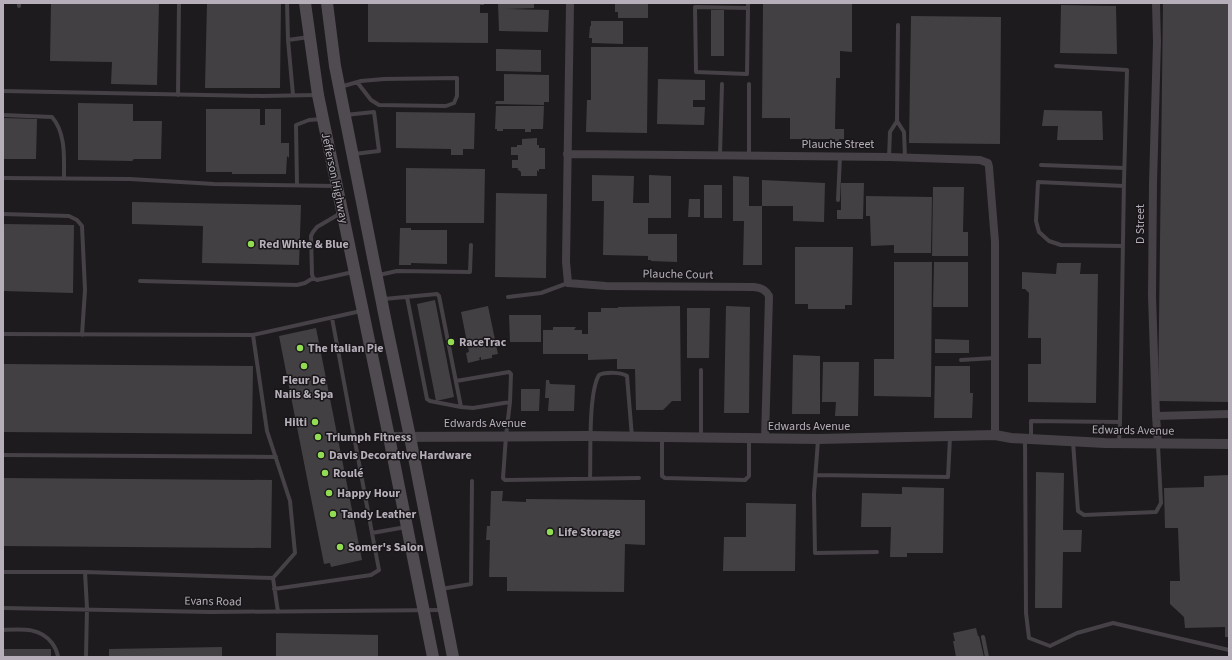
<svg xmlns="http://www.w3.org/2000/svg" width="1232" height="660" font-family="'Source Sans 3',sans-serif">
	<style>
		.building { fill: #434044 }
		.lines { fill: none; stroke-linecap: round; stroke-linejoin: round }
		.service { stroke: #454146; stroke-width: 4 }
		.minor { stroke: #454146; stroke-width: 8 }
		.tertiary { stroke: #454146; stroke-width: 10 }
		.secondary { stroke: #4f4b51; stroke-width: 12 }
		.poi-dot { fill: #92dc53; stroke: #181618; stroke-width: 1.5 }
		.labels { text-anchor: middle; stroke-width: 3; stroke-linejoin: round; paint-order: stroke }
		.street-label { font-size: 12px; fill: #b6afba; stroke: #181618 }
		.poi-label { font-size: 12px; font-weight: bold; fill: #b6afba; stroke: #181618; text-anchor: start }
	</style>
	<rect width="100%" height="100%" fill="#1d1b1d"/>
	<!-- building -->
	<path class="building" d="M51 3H159L157 85 111 84 112 62 50 61Z
		M207 3H281L280 88H205Z
		M368 3H484V5H480V13H488V43L368 42Z
		M498 3H534V8L505 9 549 10 548 32 499 31Z
		M615 3H648V18H618V12H615Z
		M1163 3H1229V402L1158 401Z
		M763 4H852V52L840 51V78H836L835 129H844V139H839V141H835V139H790V118H762Z
		M1061 5 1116 6 1117 54 1060 53Z
		M711 10H724V56H711Z
		M911 16 1001 17 1000 144 909 143Z
		M591 21H623V44L592 43V38H589L590 26H591Z
		M591 47H648L647 133 586 132 587 100H591Z
		M496 49 541 50V72L496 71Z
		M504 74 549 75V102H544V105L495 104 496 101H504Z
		M658 79 705 80V100H693V107H705L704 125 657 124Z
		M78 103 133 104V121H162L161 159H134L132 161 78 160Z
		M496 106H544L543 129H531V132H525V129H503V131H497V129H495Z
		M206 109H260V125H265V109H281V143H289V158L287 156 286 174H232V172H206Z
		M1044 110 1102 111 1103 140H1057L1058 126H1042Z
		M396 112 475 113 474 149H463V155H451V149L396 148Z
		M3 118 37 119 36 159H3Z
		M537 138V145H539V148H545V169H539V172L537 170V176H521V172L517 169 519 168H512V160H518V155H511V147H517V145H522V139Z
		M406 168 485 169 484 223H406Z
		M592 175 634 176 633 203H649V175L671 176V218H648V234H677V262L651 261V260H648V256L603 255 604 201H592Z
		M733 176 749 177V206H762V265H743L744 221H757H733Z
		M762 180 825 183 824 222 793 221V206H762Z
		M841 183H864L863 219H837V210H841Z
		M704 185H722V218H704Z
		M933 187H964L963 232H968V256H932Z
		M496 193 547 194 546 278 495 277Z
		M866 196 932 197 931 253H894V245L871 246 870 216H866Z
		M689 199H700V217H688Z
		M132 202 301 205 299 265 202 263 203 226 132 224Z
		M3 224 74 225 73 293 3 291Z
		M400 228H411V230H447V264L411 263V265H399Z
		M795 247H853L852 305H845V309H808V304H795Z
		M894 262H932L931 397 874 396V359H894Z
		M934 262H968V307H933Z
		M1057 263H1081L1080 274H1098L1096 403 1028 402V364H1041V338H1028L1029 293 1025 289H1022V272L1056 274Z
		M435 300 454 397 436 401 417 304Z
		M488 306 498 354 492 355V358L481 360V357L479 358 480 360 468 363 466 353 469 352 461 312Z
		M680 306 681 401H672L663 410H636L635 369H617V359L588 360V354H543V330H553V327H576L574 330H582V334H588V312H601V308H618V307Z
		M726 306 750 307 749 413H724Z
		M687 308H710L709 358H687Z
		M509 315H541V342H510Z
		M316 328 362 560 331 567 330 563 324 564 279 336Z
		M935 339 969 340V353H935Z
		M793 355 820 356V414H792Z
		M823 362H859L858 416H835L836 402H822Z
		M3 364 253 366 252 434 3 432Z
		M935 366H970V393H973L972 418H934Z
		M546 380H549L550 384 575 385 574 411H548L549 398H545Z
		M521 389H540L539 411H521Z
		M1036 472 1064 473 1063 530H1082L1081 552H1063L1062 608H1035Z
		M1229 475V637H1225V627L1185 628 1184 617 1170 604V581H1180L1178 528H1165L1164 488 1204 487V476Z
		M3 478 272 480 271 548 3 546Z
		M902 487 944 488 943 553H907V557H890L891 527H861L862 493 902 494Z
		M491 491H503L502 501 526 502V499L645 500V545L625 544 624 592 507 591V577H489L490 540H486L487 526H490Z
		M746 503 796 504 795 571H723L724 537H746Z
		M976 628 978 636H979L984 657H956L953 641H955L953 633Z
		M276 633 378 635V657H276Z
		M222 647V657H109V649Z
		M3 649H51V657H3Z"/>
	<g class="lines">
		<!-- service -->
		<path class="service" d="M287 3 288 40 293 95
			M19 6V3
			M748 8 695 7 696 72 747 74 748 8V3
			M288 40 309 37
			M1056 66 1127 70 1124 181 1120 422
			M340 87 361 81 384 79 457 78V96L454 103 446 106 379 105 371 100 357 82
			M3 91 262 96 317 95
			M178 95 179 3
			M3 115 52 117C66 133 64 158 64 178
			M345 115 374 112 379 151 354 154
			M897 121 898 25
			M720 155 722 84
			M749 155V84
			M889 157 890 132 897 121 904 132 905 157
			M1041 165 1124 168
			M3 178 130 179 214 184 336 186
			M297 185 296 125 309 120 322 119
			M838 200 840 157
			M3 214 69 216 77 220 82 226 85 290 82 335
			M1123 246 1061 245 1049 241 1039 232 1036 221 1038 182 1124 186
			M379 275 397 271 470 272 471 245
			M313 278 312 274 311 236 313 232 317 227 341 213
			M140 281 297 285 305 283 313 278 317 280 353 272
			M407 297 427 399 430 401 461 407
			M508 297 541 293 568 283
			M384 299 437 294 439 296 461 407 473 408 510 402 506 436 503 478 505 480 639 478
			M332 318 372 533 406 527
			M3 334 253 335 361 311
			M253 335 267 431 290 501 295 553 273 578
			M961 360 995 358
			M456 381 509 372 511 374 510 402
			M662 438V476L665 478 745 480 749 476V439
			M701 438V370
			M1031 438V421L1120 422 1119 443
			M1025 439 1026 613 1029 638 1050 646 1077 633 1113 623 1229 650
			M818 440 814 494 815 553 877 552
			M1073 442 1078 511 1084 515 1156 512 1161 503 1158 445
			M3 455 276 457
			M817 475 948 477 950 437
			M590 479C591 456 588 393 599 375 606 372 621 372 627 376L632 437
			M3 572H85
			M274 589 371 575 379 570 372 533
			M441 589 471 584 472 481
			M3 608 211 612 442 610
			M3 630C21 629 40 627 52 643 55 647 57 651 58 657
			M983 637 987 657
			M86 657 87 608 85 572 273 578 278 612"/>
		<!-- minor -->
		<path class="minor" d="M570 3 566 262 568 283 606 286 754 287C761 288 765 289 769 296L765 439
			M1156 3 1157 42 1153 183 1152 296 1156 416 1158 444
			M567 154 889 157 980 160 988 163 989 167 995 242V435
			M1156 416 1229 414"/>
		<!-- tertiary -->
		<path class="tertiary" d="M389 437 586 436 818 439 995 435 1011 438 1105 443 1229 444"/>
		<!-- secondary -->
		<path class="secondary" d="M305 3 318 95 389 437 433 657
			M327 3 335 66 387 328 410 437 453 657"/>
	</g>
	<!-- markers -->
	<g class="poi-dot">
		<circle cx="251" cy="244" r="4"/>
		<circle cx="451" cy="342" r="4"/>
		<circle cx="300" cy="348" r="4"/>
		<circle cx="304" cy="366" r="4"/>
		<circle cx="315" cy="422" r="4"/>
		<circle cx="318" cy="437" r="4"/>
		<circle cx="321" cy="455" r="4"/>
		<circle cx="325" cy="473" r="4"/>
		<circle cx="329" cy="493" r="4"/>
		<circle cx="333" cy="514" r="4"/>
		<circle cx="550" cy="532" r="4"/>
		<circle cx="340" cy="547" r="4"/>
	</g>
	<g class="labels">
		<!-- street labels -->
		<g class="street-label">
			<text x="838" y="148">Plauche Street</text>
			<text transform="translate(335 178) rotate(78)" y="4">Jefferson Highway</text>
			<text transform="translate(1140 224) rotate(-90)" y="4">D Street</text>
			<text transform="translate(678 274) rotate(1)" y="4">Plauche Court</text>
			<text x="485" y="427">Edwards Avenue</text>
			<text x="809" y="430">Edwards Avenue</text>
			<text transform="translate(1133 430) rotate(1)" y="4">Edwards Avenue</text>
			<text transform="translate(213 601) rotate(1)" y="4">Evans Road</text>
		</g>
		<!-- poi labels -->
		<g class="poi-label">
			<text x="259" y="248">Red White &amp; Blue</text>
			<text x="459" y="346">RaceTrac</text>
			<text x="308" y="352">The Italian Pie</text>
			<text x="304" y="384" text-anchor="middle">Fleur De<tspan x="304" dy="14">Nails &amp; Spa</tspan></text>
			<text x="307" y="426" text-anchor="end">Hilti</text>
			<text x="326" y="441">Triumph Fitness</text>
			<text x="329" y="459">Davis Decorative Hardware</text>
			<text x="333" y="477">Roulé</text>
			<text x="337" y="497">Happy Hour</text>
			<text x="341" y="518">Tandy Leather</text>
			<text x="558" y="536">Life Storage</text>
			<text x="348" y="551">Somer's Salon</text>
		</g>
	</g>
	<!-- border -->
	<rect width="1232" height="660" fill="none" stroke="#b6afba" stroke-width="8"/>
</svg>
